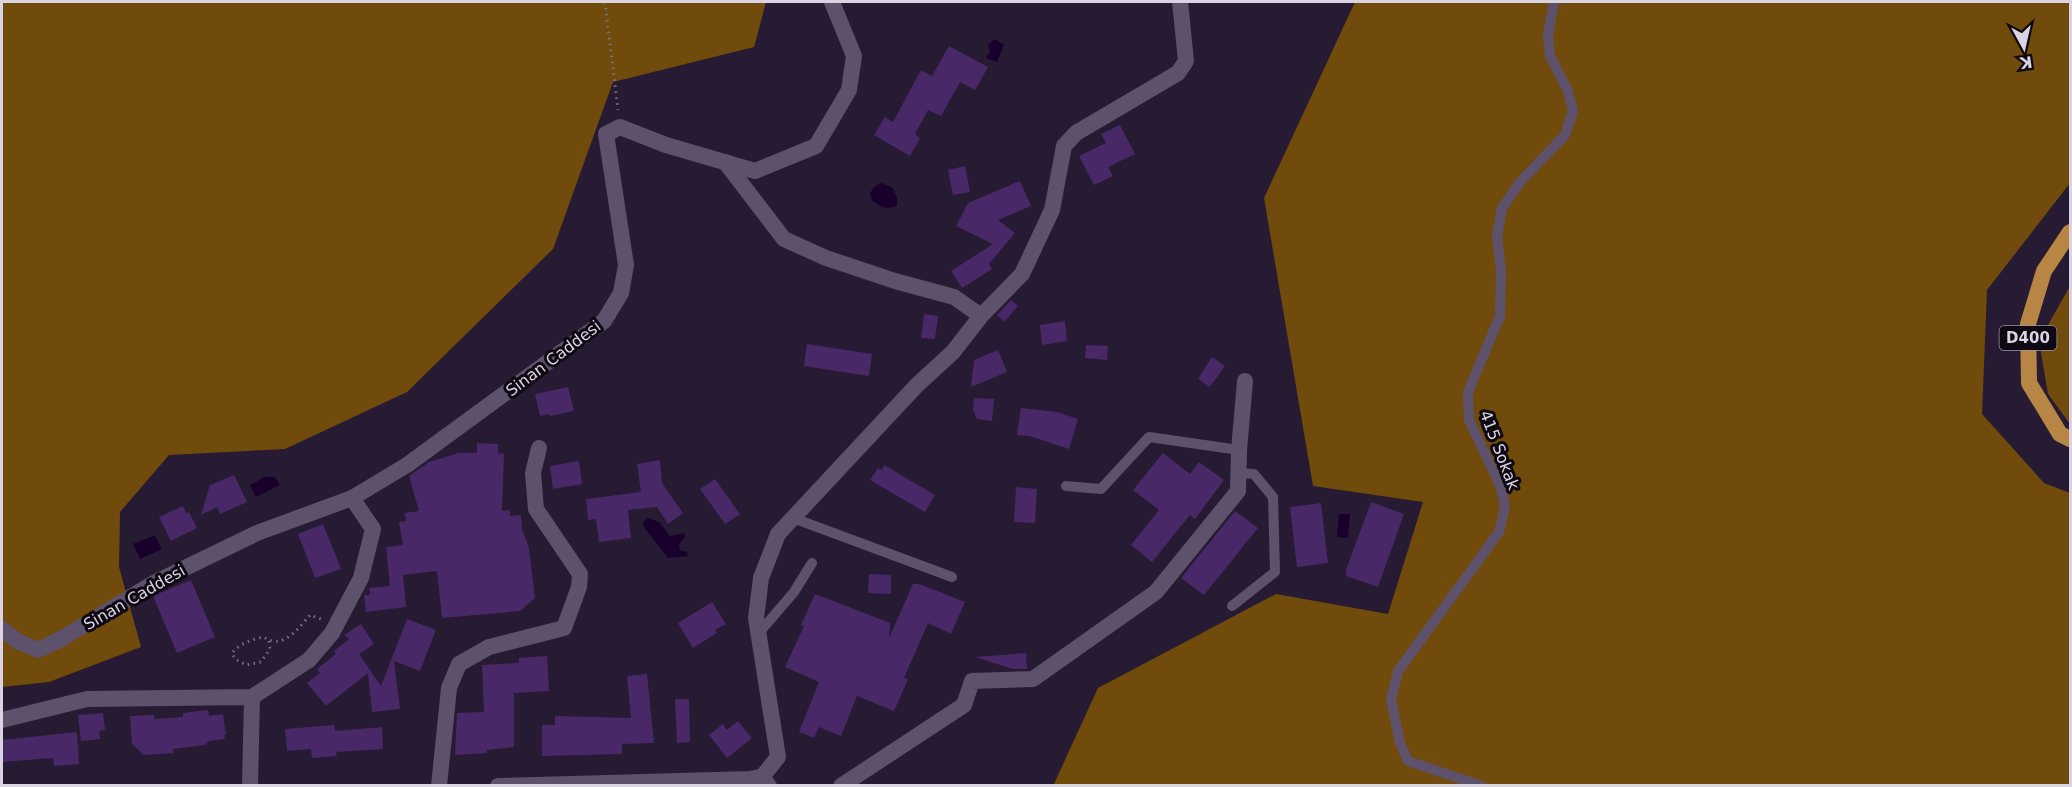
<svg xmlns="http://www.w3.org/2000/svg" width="2072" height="787" font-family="'DejaVu Sans',sans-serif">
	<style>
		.forest { fill: #704b0b }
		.water { fill: #19002c }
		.building { fill: #492868 }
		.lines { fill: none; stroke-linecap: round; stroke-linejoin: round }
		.path { stroke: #7a7184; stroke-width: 3; stroke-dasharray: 1.5 4.5; stroke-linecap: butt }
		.service { stroke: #5d516b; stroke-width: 10 }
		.minor { stroke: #5d516b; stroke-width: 16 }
		.tertiary { stroke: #5d516b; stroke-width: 16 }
		.trunk { stroke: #b88644; stroke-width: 16 }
		.labels { text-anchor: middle; stroke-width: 6; stroke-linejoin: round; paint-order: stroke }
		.shield { fill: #0d0812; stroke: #9c96a4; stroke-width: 1.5 }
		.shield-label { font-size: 15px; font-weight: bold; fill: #dad3e2 }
		.street-label { font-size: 16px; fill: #dad3e2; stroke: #0d0812 }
	</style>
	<rect width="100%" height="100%" fill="#261b32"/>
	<!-- forest -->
	<path class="forest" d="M2 2H766L754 47 613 82 553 249 407 392 285 449 169 455 120 512 119 567 141 647 49 682 2 687Z
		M1355 2H2070V183L1987 290 1982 414 2044 483 2070 493V785L1053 786 1098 688 1276 594 1388 614 1423 502 1313 486 1264 198Z
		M2070 286V424L2048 394 2039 341Z"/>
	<!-- water -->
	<path class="water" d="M995 39 1004 45 997 62 986 58 990 52 988 45Z
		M881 183 893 188 897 198V206C887 210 880 207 872 200L870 193 874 187Z
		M264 477H275L280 485 256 497 250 485Z
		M1339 514H1350L1348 538 1337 537Z
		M648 518 659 522 670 536 684 533 685 536 679 545 680 550 687 552 688 556 668 558 643 526V522Z
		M155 535 162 549 140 559 133 544Z"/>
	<!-- building -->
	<path class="building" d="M949 46 988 67 975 90 960 82 941 116 928 110 915 134 920 138 910 156 874 135 885 117 893 122 921 70 932 76Z
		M1120 125 1135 154 1108 167 1113 176 1094 185 1079 156 1106 143 1101 134Z
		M965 166 970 192 953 195 948 170Z
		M1020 181 1031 206 998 220 1015 233 989 264 992 269 962 288 951 271 993 244 956 226 968 203Z
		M1011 300 1018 306 1004 322 997 315Z
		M924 314 938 316 935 339 921 338Z
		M1065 321 1067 341 1042 345 1040 325Z
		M807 344 872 354 869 376 804 366Z
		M1086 345 1108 346 1107 360 1085 358Z
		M998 350 1007 372 971 387 974 360Z
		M1212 357 1225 366 1210 387 1198 379Z
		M568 387 574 411 550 416 549 414 540 416 535 394Z
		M974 398 994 399 992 421 977 419 973 410Z
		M1021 408 1057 412 1078 419 1069 449 1030 436 1017 435Z
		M477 443 498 444V453L504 454 502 511 510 510V516L521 515 522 529 529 548 535 598 520 611 442 618 437 571 403 575 406 607 366 612 364 595H370L369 588 390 586 386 547 403 545 399 522 406 521 405 513 419 511 409 476 429 462 459 453H477Z
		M1163 453 1190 474 1199 462 1224 480 1195 519 1190 515 1152 562 1131 545 1159 510 1133 490Z
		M660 460 662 483 683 513 668 524 657 507 628 510 631 538 599 542 596 519 588 520 586 499 641 492 637 464Z
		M579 461 582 484 553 489 550 466Z
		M884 465 935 495 925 512 870 480 878 468 882 470Z
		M234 475 247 502 220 514 217 507 201 515 210 485Z
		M715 479 740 514 725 524 700 489Z
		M1016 487 1037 489 1035 523 1014 522Z
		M1371 502 1404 514 1378 587 1346 576V570Z
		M1321 503 1328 563 1297 567 1290 507Z
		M183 506 186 513 189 512 197 528 171 541 159 517Z
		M1235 511 1258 528 1204 595 1181 578Z
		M323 524 341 569 315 578 298 534Z
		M869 574 891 575V594L868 593Z
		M191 580 215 637 177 653 153 596Z
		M913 584H919L965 602 951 634 928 623 904 678 908 679 894 711 857 696 841 736 819 727 814 738 799 732 819 682 785 667 804 626 801 625 815 594 890 623 889 638Z
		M712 602 726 624 715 630 717 633 693 648 678 623Z
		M407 619 436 630 420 671 394 661 400 709 372 712 368 673 326 706 307 683 320 673 317 669 336 654 334 651 349 639 344 635 361 624 374 644 359 654 381 686Z
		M1026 653 1027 669H1013L975 657Z
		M547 656 549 691 514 693V747L487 750V753L455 755 457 713 484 712 482 665 519 663V658Z
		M647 674 654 743 622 744V754L542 756V725H555V716L631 718 627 676Z
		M675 699H689L690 742 677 743Z
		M208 710 209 716 223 714 226 735H224L225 739 209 741 205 745 173 749 174 753 144 755 132 744 130 716 154 715V719L183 717V713Z
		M103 713 105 730 99 731 100 739 81 741 78 715Z
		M738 721 752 738 727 758 709 735 723 724 727 730Z
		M334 725 335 731 382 727 383 749 336 752 337 756 312 758 311 749 287 751 285 729Z
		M77 732 79 764 54 766 53 758 2 762V740Z"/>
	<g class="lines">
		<!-- path -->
		<path class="path" d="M605 2 618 110
			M269 641 270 649 261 662 246 665 235 659 232 653C239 644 252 639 264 637 282 651 299 628 310 615L321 619"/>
		<!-- service -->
		<path class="service" d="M1066 486 1101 489 1149 437 1239 450
			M793 518 952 577
			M1232 606 1275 572 1273 497 1254 474 1239 473
			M758 634 794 592 812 563
			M1482 786 1408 761 1400 743 1391 699 1398 671 1499 532 1505 506 1500 485 1469 420 1468 392 1500 316 1501 271 1497 236 1502 208 1521 181 1565 135 1573 111 1568 91 1550 56 1548 35 1554 2"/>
		<!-- minor -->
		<path class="minor" d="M725 162 784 239 826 258 895 281 954 297 981 316
			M2 720 87 699 252 697 309 660 332 633 361 578 373 529 352 498
			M762 777 778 757 756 618 761 578 778 534 917 385 953 352 981 316 1022 274 1052 210 1064 146 1076 133 1178 73 1186 61 1180 2
			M250 786 252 697
			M439 786 449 688 459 664 489 647 564 628 579 587 580 574 536 509 533 473 539 448
			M841 786 964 705 972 681 1033 679 1156 592 1238 491 1239 450 1245 381"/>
		<!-- tertiary -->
		<path class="tertiary" d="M2 629 19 642 38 650 61 639 152 584 257 533 352 498 407 465 604 321 621 293 626 265 606 134 620 127 666 145 755 171 816 146 849 90 854 56 832 2
			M498 786 750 779 762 777 769 786"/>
		<!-- trunk -->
		<path class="trunk" d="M2070 232 2044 271 2028 324 2029 383 2060 434 2070 439"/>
	</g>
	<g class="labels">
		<!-- shield labels -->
		<rect class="shield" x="1999.5" y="326" width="57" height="24" rx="4.5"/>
		<g class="shield-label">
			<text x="2028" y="343">D400</text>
		</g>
		<!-- street labels -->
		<g class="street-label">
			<text transform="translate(553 358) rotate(-37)" y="6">Sinan Caddesi</text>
			<text transform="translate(1500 450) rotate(69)" y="6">415 Sokak</text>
			<text transform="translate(134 597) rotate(-30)" y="6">Sinan Caddesi</text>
		</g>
	</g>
	<!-- border -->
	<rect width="2072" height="787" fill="none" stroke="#dad3e2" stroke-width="6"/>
	<!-- north arrow -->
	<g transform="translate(2024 48) rotate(172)" stroke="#0d0812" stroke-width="4.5" paint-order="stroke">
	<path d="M0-4.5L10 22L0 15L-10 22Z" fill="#dad3e2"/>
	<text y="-9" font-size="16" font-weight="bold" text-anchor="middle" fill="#dad3e2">K</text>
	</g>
</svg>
